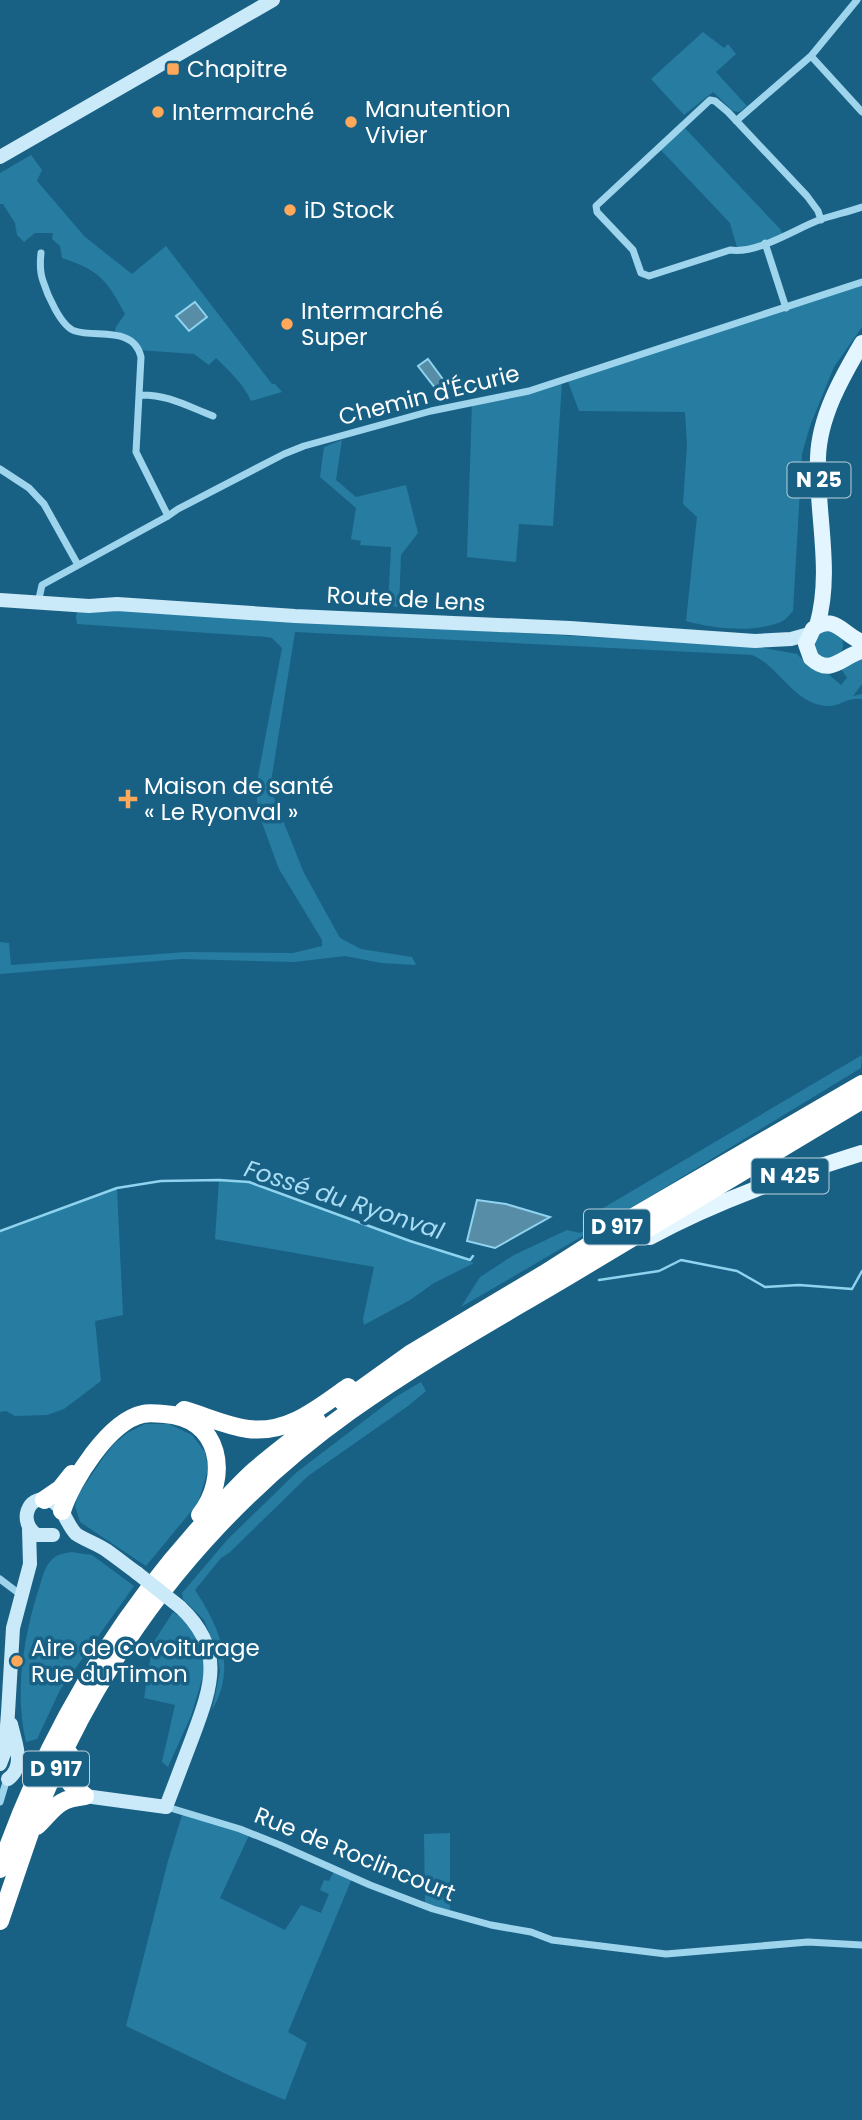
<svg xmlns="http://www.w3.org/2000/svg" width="862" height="2120" font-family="Poppins,sans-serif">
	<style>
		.green { fill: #277ca2 }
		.water { fill: #578da6; stroke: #90d3ef; stroke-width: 2 }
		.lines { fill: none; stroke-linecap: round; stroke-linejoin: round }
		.stream { stroke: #90d3ef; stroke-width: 2.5 }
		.street { stroke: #9ed4ec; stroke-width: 7 }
		.secondary { stroke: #cae9f9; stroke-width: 14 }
		.primary { stroke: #e3f5ff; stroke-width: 16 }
		.highway { stroke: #fff; stroke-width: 18 }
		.secondary-bridge { stroke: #cae9f9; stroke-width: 14 }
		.poi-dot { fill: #ffa859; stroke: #186185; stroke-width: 2.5 }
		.labels { text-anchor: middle; stroke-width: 7; stroke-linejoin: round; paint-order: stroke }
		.shield { fill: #186185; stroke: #bad0da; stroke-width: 2 }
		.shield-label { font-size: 21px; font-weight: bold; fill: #fff }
		.poi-label { font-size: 23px; fill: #fff; stroke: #186185; text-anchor: start }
		.street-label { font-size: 23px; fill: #fff; stroke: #186185 }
		.water-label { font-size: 24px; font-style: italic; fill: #a9ddf4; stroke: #186185 }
	</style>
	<rect width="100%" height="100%" fill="#186185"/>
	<!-- green -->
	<path class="green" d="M703 32 724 48 728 44 736 54 716 72 747 106 739 112 733 111 713 92 684 115 651 79Z
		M682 125 780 229 784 237 738 251 730 223 658 147Z
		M31 155 42 170 37 181 85 237 132 274 166 246 272 384H275L282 392 251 401C243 383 229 371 216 358L209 365 194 354 139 350 114 334 116 327 125 314C107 280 99 270 62 258L60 246 52 239 53 233H35L24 242 17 235 15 223 3 204H0V173Z
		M862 282V327L834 367 810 426 802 454 793 611C789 615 786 620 781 622 752 633 715 629 686 621L697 517 683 504 687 445 685 412 579 411 567 379Z
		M562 381 553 526 519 524 516 562 467 557 472 403Z
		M342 440 336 480 356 497 406 485 418 533 401 555 399 607 388 606 391 547 360 545 361 541 351 539 356 508 320 477 324 447Z
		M93 609 753 646 797 654 811 668 828 674 841 685 847 678 842 670 846 665 862 657V684L853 696 862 694V699C848 697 842 705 830 706 794 706 781 667 752 655L295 632 270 788 304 873 340 938 361 949 412 957 416 965 381 963 345 956 294 962 181 959 0 974V942L9 943 11 965 187 952 293 953 322 946V940L279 869 258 812 256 787 282 648 272 638 267 637 77 624 76 616 78 610Z
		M815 645a14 14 0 1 1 28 0a14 14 0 1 1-28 0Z
		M862 1055 861 1068 646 1199 461 1307 480 1277 514 1255 567 1230 580 1233 585 1230 582 1222 588 1217Z
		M219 1180 249 1182 410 1241 474 1263 434 1283 410 1300 364 1325 363 1319 374 1267 215 1239Z
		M117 1188 123 1315 95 1321 101 1381 64 1409 47 1415 15 1416 6 1411 0 1412V1231Z
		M421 1382 426 1391 408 1406 308 1476 229 1553 221 1558 195 1590C220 1628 237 1668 212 1710L220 1671 216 1650 204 1620 183 1599 182 1593 228 1539 297 1472 394 1398Z
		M145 1424H169L192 1435 205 1452 208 1469 198 1503 146 1566 80 1522 75 1506 78 1495 103 1458 113 1445 127 1433Z
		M71 1552 92 1555 134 1586 60 1690 37 1739 26 1742C14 1691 24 1634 40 1585 43 1575 46 1563 55 1557 59 1554 66 1553 71 1552Z
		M173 1612 191 1624 206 1666 191 1716 168 1767 162 1762 175 1705 144 1698 153 1643Z
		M183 1812 250 1833 220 1898 285 1930 301 1905 321 1913 329 1894 320 1890 324 1880 329 1881 335 1869 353 1876 288 2032 307 2043 285 2100 243 2082 126 2026 168 1861Z
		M450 1833V1914L425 1905 424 1834Z"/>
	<!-- water -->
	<path class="water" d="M195 302 207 317 189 331 176 316Z
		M428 359 445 382 436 389 418 366Z
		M477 1200 506 1204 550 1217 495 1248 467 1241Z"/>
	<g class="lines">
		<!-- stream -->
		<path class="stream" d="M0 1231 117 1188 161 1181 219 1180 249 1182 410 1241 470 1260 473 1256
			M599 1280 659 1271 681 1260 737 1271 765 1287 799 1285 852 1289 862 1271"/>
		<!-- street -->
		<path class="street" d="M811 56 862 112
			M736 121 811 56 857 0
			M821 220 818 211 807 196 728 112 715 101 710 100 596 206 597 212 633 250 641 273 649 276 730 250C758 254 793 230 819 220 833 215 848 212 862 207
			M765 243 786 308
			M41 253C40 262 40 273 43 281 47 294 61 327 75 331 97 338 134 326 141 357L136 452 168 516
			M139 395C167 394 187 406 213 416
			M0 469 29 488 44 504 78 565
			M38 603 42 585 168 516 178 509 284 454 304 446 431 411 529 391 862 282
			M0 1579 21 1595
			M0 1802 6 1782
			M167 1807 240 1829 280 1845 370 1885 433 1909 491 1925 531 1932 552 1940 666 1954 808 1942 862 1945"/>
		<!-- secondary -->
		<path class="secondary" d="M0 157 273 0
			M0 600 89 606 117 604 295 616 570 628 755 641 791 639 809 634
			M53 1535H37C18 1523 27 1494 49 1500 63 1504 66 1524 76 1534 85 1540 97 1544 106 1550 116 1557 126 1565 137 1573
			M0 1764 5 1751 8 1713 13 1628 30 1564 29 1529
			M8 1779C26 1766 15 1743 11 1724
			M85 1796 166 1807C175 1783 184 1760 193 1736 212 1685 225 1649 180 1607"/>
		<!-- primary -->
		<path class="primary" d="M817 626C833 572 816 513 818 458 819 417 842 377 862 343
			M862 642C843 635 835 613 813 629L806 644 811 658C831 677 842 656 862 651
			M650 1237C718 1200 789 1176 862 1153"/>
		<!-- highway -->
		<path class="highway" d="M343 1402 410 1354 544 1274 635 1216 862 1084
			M184 1410C205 1416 227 1426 248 1429 288 1434 318 1408 348 1387
			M44 1500 60 1489 72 1474
			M62 1511C72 1480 109 1421 143 1414 150 1412 157 1414 164 1414 221 1417 230 1477 200 1515
			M70 1755 65 1773 71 1784 85 1796
			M37 1826C55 1808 57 1799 85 1796
			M0 1869C43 1745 109 1630 196 1532 215 1511 234 1489 255 1470 275 1453 296 1437 317 1421
			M0 1921C13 1883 26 1843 40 1805 60 1755 85 1707 113 1662 174 1564 256 1478 350 1411 420 1361 496 1319 570 1275 668 1217 765 1158 862 1100"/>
		<!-- secondary-bridge -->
		<path class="secondary-bridge" d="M137 1573 180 1607"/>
	</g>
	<!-- markers -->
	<g class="poi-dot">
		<rect x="166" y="62" width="14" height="14" rx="3.5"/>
		<circle cx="158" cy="112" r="7"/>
		<circle cx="351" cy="122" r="7"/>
		<circle cx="290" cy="210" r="7"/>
		<circle cx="287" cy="324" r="7"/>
		<path d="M124.5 788.5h7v7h7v7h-7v7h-7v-7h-7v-7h7z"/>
		<circle cx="17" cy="1661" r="7"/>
	</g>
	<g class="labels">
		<!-- shield labels -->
		<g class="shield">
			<rect x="787.5" y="462.5" width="63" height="35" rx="5"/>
			<rect x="751.5" y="1158.5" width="77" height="35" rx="5"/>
			<rect x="584" y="1209.5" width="66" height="35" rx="5"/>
			<rect x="23" y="1751.5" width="66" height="35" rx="5"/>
		</g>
		<g class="shield-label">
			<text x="819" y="487">N 25</text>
			<text x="790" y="1183">N 425</text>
			<text x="617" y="1234">D 917</text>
			<text x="56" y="1776">D 917</text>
		</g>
		<!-- poi labels -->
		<g class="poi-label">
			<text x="187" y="77">Chapitre</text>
			<text x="365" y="117">Manutention<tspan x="365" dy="26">Vivier</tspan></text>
			<text x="172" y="120">Intermarché</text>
			<text x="304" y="218">iD Stock</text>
			<text x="301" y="319">Intermarché<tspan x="301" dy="26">Super</tspan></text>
			<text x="144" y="794">Maison de santé<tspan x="144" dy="26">« Le Ryonval »</tspan></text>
			<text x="31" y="1656">Aire de Covoiturage<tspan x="31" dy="26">Rue du Timon</tspan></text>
		</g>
		<!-- street labels -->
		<g class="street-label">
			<text transform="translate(429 395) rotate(-14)" y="8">Chemin d'Écurie</text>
			<text transform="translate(406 599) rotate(3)" y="8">Route de Lens</text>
			<text transform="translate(355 1854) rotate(22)" y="8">Rue de Roclincourt</text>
		</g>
		<!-- water labels -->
		<g class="water-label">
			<text transform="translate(344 1200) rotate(18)" y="8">Fossé du Ryonval</text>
		</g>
	</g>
</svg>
